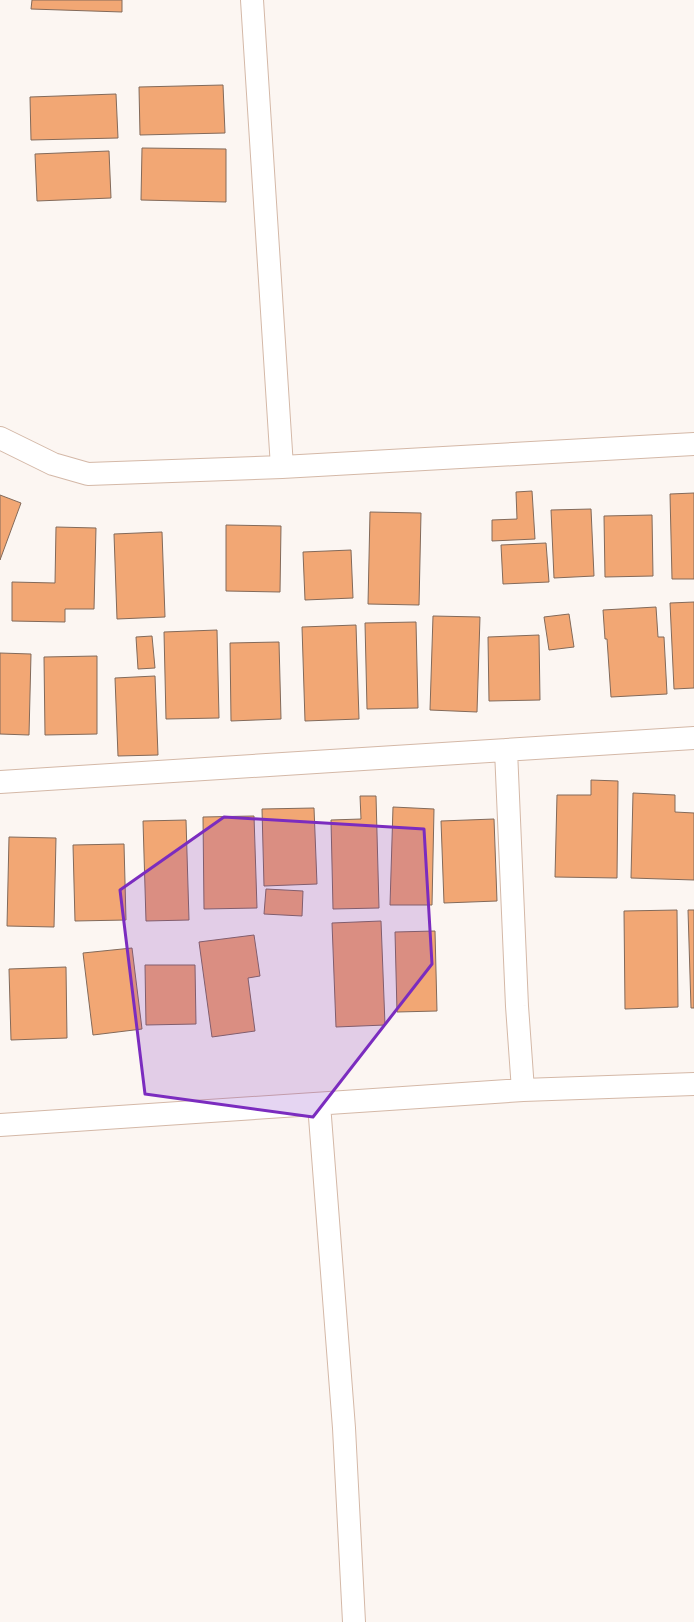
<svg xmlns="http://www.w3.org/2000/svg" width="694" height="1622" font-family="Literata,serif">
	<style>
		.building { fill: #f2a774; stroke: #836a5a }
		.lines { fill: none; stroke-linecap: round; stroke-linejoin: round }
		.street-casing { stroke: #d4b8a7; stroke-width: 24 }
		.street { stroke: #fff; stroke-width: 22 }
		.marked { fill: #7b2cbf; fill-opacity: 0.2; stroke: #7b2cbf; stroke-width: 3; stroke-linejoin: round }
	</style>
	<rect width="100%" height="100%" fill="#fcf6f2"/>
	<!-- building -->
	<path class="building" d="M32 0H122V12L31 9Z
		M223 85 225 133 140 135 139 87Z
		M116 94 118 138 31 140 30 97Z
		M142 148 226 149V202L141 200Z
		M109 151 111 198 37 201 35 154Z
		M532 491 535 539 492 541V520L517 519 516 492Z
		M694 493V579H672L670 494Z
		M0 495 21 503 0 560Z
		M591 509 594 576 554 578 551 510Z
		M370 512 421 513 419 605 368 604Z
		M652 515 653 576 605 577 604 516Z
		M226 525 281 526 280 592 226 591Z
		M56 527 96 528 94 609H65V622L12 621V582L55 583Z
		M162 532 165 617 117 619 114 534Z
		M546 543 549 582 503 584 501 545Z
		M351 550 353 598 305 600 303 552Z
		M694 602V688L674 689 670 603Z
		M656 607 658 637H664L667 694 611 697 607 639H605L603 610Z
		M569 614 574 647 549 650 544 617Z
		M433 616 480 617 477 712 430 710Z
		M416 622 418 708 367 709 365 623Z
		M356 625 359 719 305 721 302 627Z
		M217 630 219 718 166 719 164 632Z
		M539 635 540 700 489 701 488 637Z
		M152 636 155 668 138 669 136 637Z
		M279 642 281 719 231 721 230 643Z
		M0 653 31 654 29 735 0 734Z
		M97 656V734L45 735 44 657Z
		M155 676 158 755 118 756 115 678Z
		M591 780 618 781 617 878 555 877 557 795H591Z
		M633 793 675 795V812L694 813V880L631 878Z
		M360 796H376L379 908 333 909 331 820 361 819Z
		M393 807 434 809 432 905H390Z
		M314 808 317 884 264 886 262 809Z
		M254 816 257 908 204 909 203 817Z
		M494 819 497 901 444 903 441 821Z
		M186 820 189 920 146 921 143 821Z
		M9 837 56 838 54 927 7 926Z
		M124 844 126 920 75 921 73 845Z
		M266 889 303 891 302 916 264 914Z
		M677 910 678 1007 625 1009 624 911Z
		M688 910H694V1008H691Z
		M381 921 385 1025 336 1027 332 923Z
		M435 931 437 1011 397 1012 395 932Z
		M254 935 260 976 248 978 255 1031 212 1037 199 942Z
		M132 948 142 1029 93 1035 83 953Z
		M145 965H195L196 1024 146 1025Z
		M66 967 67 1038 11 1040 9 969Z"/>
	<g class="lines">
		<defs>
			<path id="street" d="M252 0 282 467
				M0 438 53 464 88 474 282 467 694 444
				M506 750 517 1006 523 1090 694 1084
				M0 782 694 738
				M319 1104 344 1428 354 1622
				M0 1125 523 1090"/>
		</defs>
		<!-- street casing -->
		<use href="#street" class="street-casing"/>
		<!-- street -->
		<use href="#street" class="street"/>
	</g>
	<!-- marked area -->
	<path class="marked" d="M224 817 424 829 432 964 313 1117 145 1094 120 890Z"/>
</svg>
